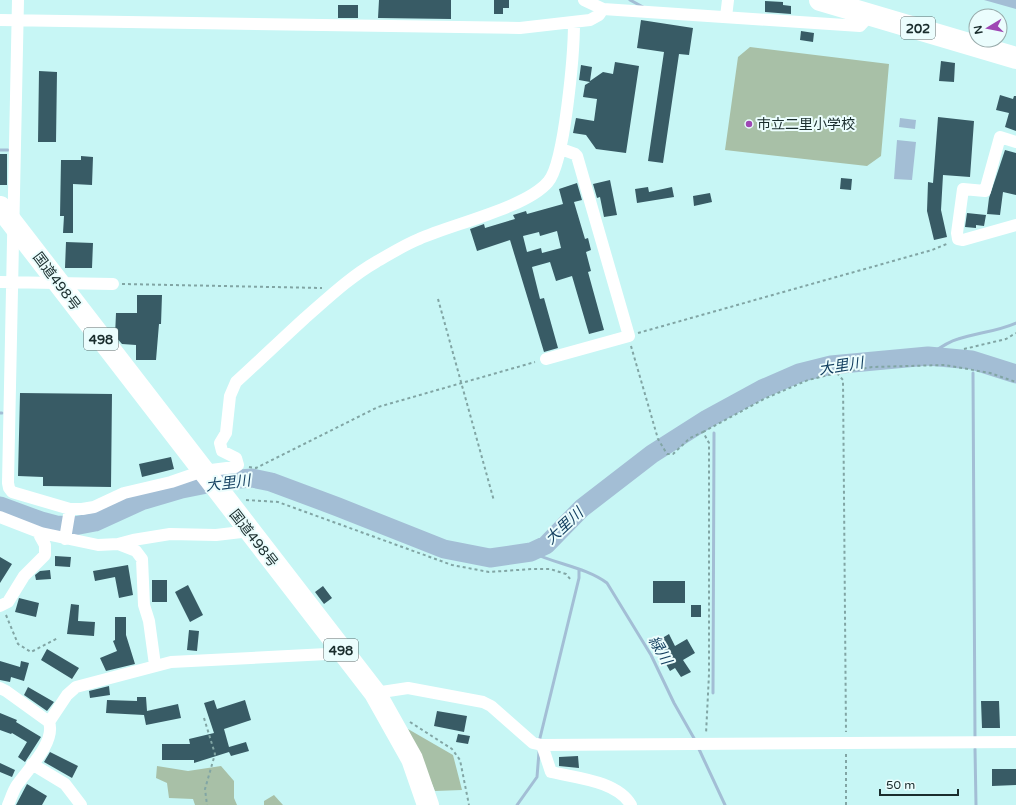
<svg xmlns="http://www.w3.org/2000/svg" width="1016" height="805" font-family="'Varela Round','Noto Sans JP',sans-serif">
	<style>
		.green { fill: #a8c0a7 }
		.water { fill: #a3bed5 }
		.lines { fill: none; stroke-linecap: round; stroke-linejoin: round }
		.stream { stroke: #a3bed5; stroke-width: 3 }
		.river { stroke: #a3bed5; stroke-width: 19 }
		.building { fill: #385b65; fill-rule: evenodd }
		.path { stroke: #81a5a4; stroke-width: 2; stroke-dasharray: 3 3; stroke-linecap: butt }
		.street { stroke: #fff; stroke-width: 12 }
		.highway { stroke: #fff; stroke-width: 22 }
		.poi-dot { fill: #9e47b4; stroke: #ebfdfd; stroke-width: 1.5 }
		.labels { text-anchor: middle; stroke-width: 4; stroke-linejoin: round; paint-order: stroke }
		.shield { fill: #ebfdfd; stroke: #596b6b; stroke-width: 1 }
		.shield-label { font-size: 13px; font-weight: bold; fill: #1a2d2d }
		.poi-label { font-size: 14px; fill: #1a2d2d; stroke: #ebfdfd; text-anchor: start }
		.street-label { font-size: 14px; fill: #1a2d2d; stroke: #ebfdfd }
		.water-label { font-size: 15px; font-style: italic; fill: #113d5e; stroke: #ebfdfd }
	</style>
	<rect width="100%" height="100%" fill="#c7f6f5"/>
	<!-- green -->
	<path class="green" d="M750 47 889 64 881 156 867 166 725 150 738 57Z
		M408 729 453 755 462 790 435 791Z
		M157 766 188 771 221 766 234 781V798L237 805H195L193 799 169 798 167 783 156 778Z
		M274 795 283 805H264V801Z"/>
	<!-- water -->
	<path class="water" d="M984 0H1016V9Z
		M900 118 916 120 915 129 899 127Z
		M897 140 916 142 912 180 894 179Z"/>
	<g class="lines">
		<!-- stream -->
		<path class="stream" d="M630 0 643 7
			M0 150H8
			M928 356C938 349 947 342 958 339 977 333 998 331 1016 323
			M973 373 975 737
			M0 413H2
			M531 552C555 564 585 567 607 583L651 655 674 703 695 740
			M713 693 714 433
			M539 742 579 578V570
			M698 747 725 805
			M975 749 976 805
			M517 805 537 777 539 752"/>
		<!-- river -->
		<path class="river" d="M0 506 41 521 56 525 74 526 95 522 141 501 182 489 227 480 252 478 271 482 338 507 444 549 490 558 531 552 546 545 582 508 652 454 707 419 762 389 799 373 831 365 928 356 972 360 1016 374"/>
	</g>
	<!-- building -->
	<path class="building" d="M379 0H451V19L378 18Z
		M494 0H509V8H503V14H494Z
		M765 1 783 2V5L791 6V14L765 12Z
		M338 5H358V18H338Z
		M641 20 693 28 689 55 679 54 663 163 648 161 664 52 637 48Z
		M801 31 814 33 813 42 800 40Z
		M941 61 955 63 954 82 939 81Z
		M615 62 639 66 626 153 596 149 586 135 573 133 576 118 594 121 597 99 583 97 585 85 590 82 579 80 581 65 592 67 590 81 603 72 613 74Z
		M39 71 57 72 56 142H38Z
		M1000 95 1013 99 1014 96H1016V131L1005 127 1009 113 996 110Z
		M938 117 974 121 970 177 943 175 941 210 947 237 934 240 927 211 928 182 933 183Z
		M1005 150 1016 153V195L1003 192 1000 215 987 214 989 198Z
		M0 154H7V185H0Z
		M81 156 93 157 92 185 73 184V233H63L64 216H60L61 160H81Z
		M841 178 852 179 851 190 840 189Z
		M610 180 617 215 604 217 600 197 597 198 593 184Z
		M577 183 582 200 574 202 585 239 588 238 591 250 586 252 591 271 588 272 604 330 589 334 572 276 556 281 550 262 532 267 540 299 544 298 558 348 544 352 510 240 477 251 470 229 484 224 485 228 515 219 513 215 526 211 527 214 563 204 559 189ZM557 231 561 248 542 253 541 248 527 252 523 236 539 232 540 236Z
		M648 187 649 192 672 187 674 197 637 203 635 189Z
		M710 193 712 202 694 206 693 196Z
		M967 213 986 215 984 226 976 225V228L965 227Z
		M66 242 93 243 92 268H65Z
		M137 295H162L161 324H159L156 360H136V345L122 344 115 336 116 313H137Z
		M20 393 112 394 111 487 43 486V477L18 476Z
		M171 457 174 469 142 477 139 464Z
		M55 556 71 557 70 567 55 566Z
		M0 557 12 564 0 583Z
		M128 565 133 595 119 598 115 577 95 581 93 571Z
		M50 570 51 579 36 580 35 575 40 571Z
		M152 580H167V602H152Z
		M653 581H685V603H653Z
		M188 585 203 615 190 622 175 592Z
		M323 586 332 598 324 604 315 592Z
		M19 598 39 603 36 617 15 612Z
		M71 604 79 605 78 621 95 622 94 636 67 634Z
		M691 605H701V617H691Z
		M115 617H126V635L135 664 106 671 100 658 117 651 113 641 115 640Z
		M189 630 199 631 197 651 187 650Z
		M669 634 675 646 687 639 695 653 683 660 691 672 681 677 675 668 670 671 654 643Z
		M47 649 79 668 72 679 41 660Z
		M0 661 20 667 21 661 29 663 24 681 11 677 10 682 0 680Z
		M109 686 110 695 90 698 89 691Z
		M28 687 54 702 47 711 24 695Z
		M137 697H146L147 711 178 704 181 718 146 725 144 715 106 713 107 700 137 701Z
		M214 700 217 709 245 700 251 720 224 729 229 747 246 742 249 751 231 756 229 752 194 763V760H162V744H190L189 739 214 733 204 703Z
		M981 701H999L1000 728H982Z
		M437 711 467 716 464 732 434 726Z
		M0 713 17 720 16 722 41 737 25 762 18 757 27 742 12 733 11 734 0 730Z
		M458 734 470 736 468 744 456 742Z
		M50 752 78 766 72 778 44 762Z
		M578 756 579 768 559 766V757Z
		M0 763 15 770 12 777 0 772Z
		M992 769H1016V785L992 786Z
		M27 784 47 796 42 805H16Z"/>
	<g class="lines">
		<!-- path -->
		<path class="path" d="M122 284 322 288
			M438 299 494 501
			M638 333 932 250 949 243
			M631 346 658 439 667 454H673L690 438 703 432 709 443V674L706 734
			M964 349 1006 339 1016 333
			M837 373 843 380 846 732
			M703 432 764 399 808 380 837 373 872 367 945 365 990 373 1016 382
			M249 467 256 468 378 407 535 362
			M246 500 278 502 452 565 489 572 532 569H550L566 574 571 580
			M6 615 18 644 31 652 58 638
			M204 718 215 754 205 789 207 805
			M410 722 452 749 460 760 469 805
			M846 754V805"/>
		<!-- street -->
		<path class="street" d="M18 0 8 483 9 488 12 492 70 509H82L94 507 124 493 171 482 203 471 235 467 238 465 236 458 222 451 220 443 226 433 230 396 236 382C259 361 282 339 305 318 328 298 350 277 376 262 390 254 404 245 419 239 452 224 526 208 548 182 565 163 574 51 574 22
			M584 0 603 9
			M726 17 728 0
			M0 20 520 28 590 20 599 15 603 9 860 26 871 14
			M1016 142 1000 137 985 191 963 189 957 233 958 239 963 240 1016 225
			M0 282 113 284
			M546 359 629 336 577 156 575 154 561 149
			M0 517 41 533 98 545 118 544 133 540 170 534 216 535 250 531
			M65 539 70 509
			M118 544 136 551 142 559 144 605 149 621 155 665
			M0 606 8 602 24 576 45 555V545L40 536 41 533
			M0 688 6 691 49 722C56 742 28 769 17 785 13 791 11 798 8 805
			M375 693 408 688 483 702 491 706 533 743 542 745 1016 742
			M49 722 67 695 76 687 171 662 327 654 342 651
			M542 745 551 772C577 778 617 781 631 805
			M32 764 65 784 81 805"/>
		<!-- highway -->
		<path class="highway" d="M820 0 1016 58
			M0 207 375 693 412 759 428 805"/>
	</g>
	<!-- markers -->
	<circle class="poi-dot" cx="749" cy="124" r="4"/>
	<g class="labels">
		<!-- shield labels -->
		<g class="shield">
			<rect x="901" y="17" width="34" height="22" rx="3"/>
			<rect x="84" y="328" width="34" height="22" rx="3"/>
			<rect x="324" y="639" width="34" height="22" rx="3"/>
		</g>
		<g class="shield-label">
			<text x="918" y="33">202</text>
			<text x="101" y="344">498</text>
			<text x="341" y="655">498</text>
		</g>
		<!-- poi labels -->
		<g class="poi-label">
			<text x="757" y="129">市立二里小学校</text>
		</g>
		<!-- street labels -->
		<g class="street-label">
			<text transform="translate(57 281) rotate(53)" y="5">国道498号</text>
			<text transform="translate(254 538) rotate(52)" y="5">国道498号</text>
		</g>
		<!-- water labels -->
		<g class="water-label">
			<text transform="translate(841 366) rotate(-9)" y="5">大里川</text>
			<text transform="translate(228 483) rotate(-7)" y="5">大里川</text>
			<text transform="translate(564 526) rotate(-43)" y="5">大里川</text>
			<text transform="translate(660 650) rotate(60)" y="5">緑川</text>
		</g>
	</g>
	<!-- north arrow -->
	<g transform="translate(988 28) rotate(260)"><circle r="19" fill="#ebfdfd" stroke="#97aaaa"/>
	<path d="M0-3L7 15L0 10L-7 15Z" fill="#9e47b4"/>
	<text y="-6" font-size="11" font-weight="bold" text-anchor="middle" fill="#1a2d2d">N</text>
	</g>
	<!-- scale -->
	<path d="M880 789v6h78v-6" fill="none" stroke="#1a2d2d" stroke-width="2"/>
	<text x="886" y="789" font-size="12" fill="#1a2d2d" stroke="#ebfdfd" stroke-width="3" paint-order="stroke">50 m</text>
</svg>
